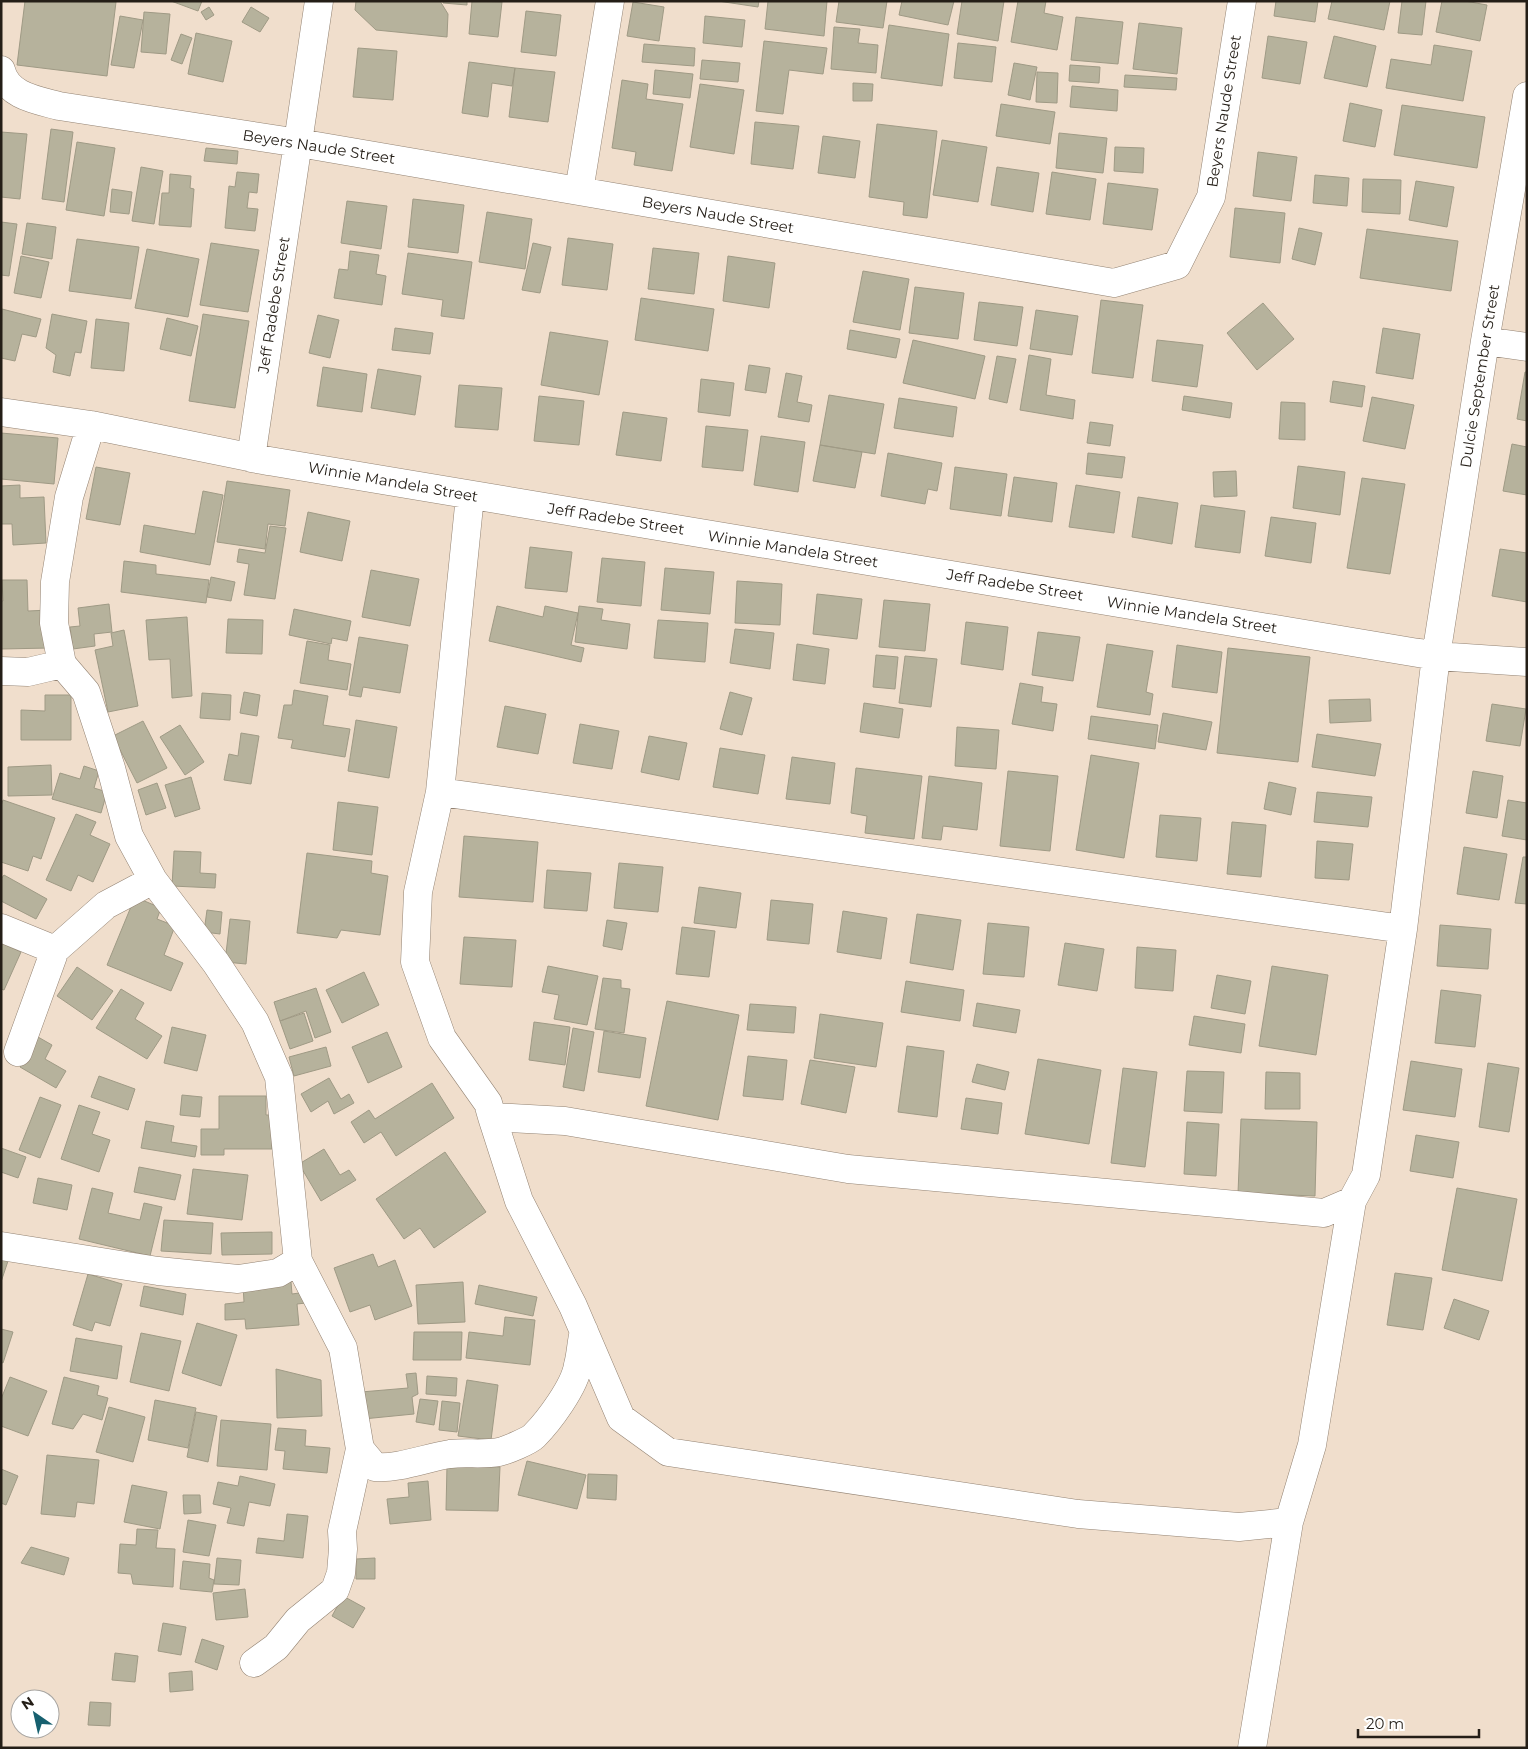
<svg xmlns="http://www.w3.org/2000/svg" width="1528" height="1749" font-family="Montserrat,sans-serif">
	<style>
		.building { fill: #b6b29c; stroke: #9f9a85 }
		.lines { fill: none; stroke-linecap: round; stroke-linejoin: round }
		.minor-casing { stroke: #938373; stroke-width: 29 }
		.minor { stroke: #fff; stroke-width: 28 }
		.labels { text-anchor: middle; stroke-width: 4; stroke-linejoin: round; paint-order: stroke }
		.street-label { font-size: 15px; fill: #241e17; stroke: #fff }
	</style>
	<rect width="100%" height="100%" fill="#f0decc"/>
	<!-- building -->
	<path class="building" d="M25 1 116 2 107 76 17 65Z
		M171 1H202L198 11Z
		M356 1H440L448 14 447 37 376 30 355 10Z
		M443 1H467V5L443 3Z
		M472 1 502 2 498 37 469 34Z
		M718 1H759L758 7Z
		M768 1H827L824 36 765 29Z
		M839 1H887L883 28 836 22Z
		M902 1H954L948 25 899 15Z
		M962 1H1004L998 41 957 34Z
		M1018 1H1046L1044 13 1063 17 1057 50 1011 42Z
		M1276 1H1318L1315 22 1274 16Z
		M1332 1H1390L1384 30 1328 19Z
		M1402 1H1426L1422 35 1398 33Z
		M1442 1H1465L1487 5 1480 41 1436 32Z
		M633 2 664 7 659 41 627 36Z
		M209 7 214 15 206 20 201 12Z
		M251 7 269 18 260 32 242 22Z
		M526 11 561 15 556 56 521 52Z
		M144 12 170 14 166 54 141 52Z
		M120 16 143 20 134 68 111 65Z
		M705 16 745 20 742 47 703 43Z
		M1076 17 1123 22 1118 64 1071 60Z
		M1139 23 1182 28 1177 74 1133 69Z
		M889 25 949 34 942 86 881 78Z
		M834 27 860 29 858 43 878 45 876 73 831 69Z
		M196 33 232 41 223 82 188 74Z
		M181 34 192 38 182 64 171 60Z
		M1268 36 1307 42 1300 84 1262 78Z
		M1334 36 1376 46 1367 87 1324 78Z
		M764 41 827 48 823 74 789 70 783 114 756 111Z
		M958 43 996 47 992 82 954 78Z
		M644 44 695 48 694 66 642 62Z
		M1434 45 1472 51 1463 101 1386 88 1391 59 1431 65Z
		M358 48 397 51 393 100 353 97Z
		M702 60 740 63 738 82 700 79Z
		M469 62 515 68 512 86 492 83 488 117 462 113Z
		M1014 63 1037 67 1030 100 1008 95Z
		M1070 65 1100 67 1099 83 1069 81Z
		M515 68 555 72 548 122 509 117Z
		M655 70 693 74 690 98 653 94Z
		M1037 72 1058 73 1057 103 1036 102Z
		M1125 75 1177 78 1176 90 1124 87Z
		M622 80 648 84 646 99 683 104 672 171 634 165 636 152 612 148Z
		M853 83 873 84 872 101H853Z
		M700 84 744 90 734 154 690 147Z
		M1072 86 1118 90 1117 111 1070 107Z
		M1350 103 1382 110 1375 147 1343 141Z
		M1001 104 1055 112 1050 144 996 136Z
		M1402 105 1485 117 1477 168 1394 155Z
		M755 122 799 126 793 169 751 164Z
		M877 124 937 131 927 218 903 215 904 202 869 197Z
		M51 129 73 132 64 202 42 199Z
		M1 132 27 134 20 199 1 197Z
		M1059 133 1107 138 1103 173 1056 168Z
		M823 136 860 141 855 178 818 173Z
		M942 140 987 147 978 202 933 195Z
		M77 142 115 148 104 216 66 210Z
		M1115 147 1144 148 1143 173 1114 171Z
		M206 148 238 151 237 164 204 161Z
		M1258 152 1297 157 1291 201 1253 196Z
		M141 167 163 171 154 224 132 221Z
		M997 167 1039 173 1033 212 991 205Z
		M237 172 259 174 257 193 249 192 247 208 258 209 255 231 225 228 229 186 235 187Z
		M1052 172 1096 179 1090 220 1046 214Z
		M170 174 191 176 190 188 194 189 191 227 159 225 162 193H169Z
		M1315 175 1349 178 1347 206 1313 203Z
		M1363 179 1401 180 1400 214 1362 212Z
		M1416 181 1454 187 1447 227 1409 220Z
		M1108 183 1158 189 1152 230 1103 224Z
		M112 189 132 192 129 214 110 212Z
		M413 199 464 205 458 253 408 247Z
		M347 201 387 206 381 249 341 243Z
		M1235 208 1285 213 1280 263 1230 257Z
		M487 212 532 219 525 269 479 262Z
		M1 222 17 224 9 276 1 275Z
		M27 223 56 227 52 259 22 254Z
		M1299 228 1322 233 1315 265 1292 259Z
		M1367 229 1458 241 1451 291 1360 278Z
		M568 238 613 244 607 290 562 285Z
		M77 239 139 247 131 299 69 291Z
		M211 243 259 250 248 312 200 305Z
		M533 243 551 247 540 293 522 290Z
		M653 248 699 253 694 294 648 289Z
		M147 249 199 259 188 317 135 308Z
		M350 251 379 255 376 274 386 276 382 305 334 298 339 269 348 270Z
		M408 253 472 262 464 319 441 316 443 300 402 294Z
		M21 256 49 262 41 298 14 293Z
		M728 256 775 263 769 308 723 301Z
		M863 271 909 279 900 330 853 322Z
		M915 287 964 293 958 339 909 333Z
		M641 298 714 309 708 351 635 340Z
		M1101 300 1143 305 1133 378 1092 373Z
		M979 302 1023 307 1017 346 974 340Z
		M1263 303 1294 339 1257 370 1227 333Z
		M2 309 41 319 36 337 22 334 15 361 1 358Z
		M1036 310 1078 316 1072 355 1030 349Z
		M52 314 87 321 81 353 75 352 70 376 53 372 56 355 46 348Z
		M203 314 249 321 235 408 189 401Z
		M318 315 339 320 330 358 309 353Z
		M167 318 198 326 191 356 160 349Z
		M96 319 129 323 124 371 91 368Z
		M395 328 433 333 430 354 392 350Z
		M1383 328 1420 334 1413 379 1376 373Z
		M850 330 900 339 896 358 847 349Z
		M550 332 608 341 599 395 541 385Z
		M913 340 985 356 975 399 903 383Z
		M1157 340 1203 345 1197 387 1152 381Z
		M1029 355 1051 359 1046 395 1075 400 1073 419 1020 410Z
		M997 356 1016 359 1007 403 989 399Z
		M749 365 770 368 766 393 745 390Z
		M323 367 367 374 362 412 317 406Z
		M378 369 421 376 415 415 371 408Z
		M1525 372H1527V421L1517 419Z
		M786 373 802 376 797 402 812 405 809 422 778 417Z
		M701 379 734 383 730 416 698 412Z
		M1333 381 1365 386 1362 407 1330 402Z
		M459 385 502 388 498 430 455 427Z
		M829 395 884 404 875 454 820 445Z
		M539 396 584 401 579 445 534 441Z
		M1184 396 1232 403 1230 418 1182 410Z
		M1372 397 1414 405 1405 449 1363 441Z
		M899 398 957 407 953 437 894 428Z
		M1281 402 1305 403V440L1279 439Z
		M623 412 667 418 661 461 616 455Z
		M1090 422 1113 425 1110 446 1087 443Z
		M706 426 748 430 743 471 702 467Z
		M1 433 58 438 54 484 1 479Z
		M761 436 805 442 798 492 754 485Z
		M1512 444 1527 447V495L1503 491Z
		M820 445 862 452 855 488 813 481Z
		M888 453 942 463 937 491 928 489 925 504 881 496Z
		M1088 453 1125 457 1122 478 1086 474Z
		M1298 466 1345 472 1340 515 1293 508Z
		M96 467 130 473 120 525 86 519Z
		M955 467 1007 474 1001 516 950 509Z
		M1236 471 1237 496 1214 497 1213 472Z
		M1014 477 1057 483 1052 522 1008 516Z
		M1362 478 1405 484 1390 574 1347 568Z
		M227 481 290 490 285 526 268 524 265 549 217 542Z
		M20 485V498L44 497 46 543 13 545 12 524H1V486Z
		M1076 485 1120 492 1114 533 1069 527Z
		M203 491 223 495 210 565 140 552 144 525 195 534Z
		M1138 497 1178 503 1172 544 1132 537Z
		M1201 505 1245 511 1240 553 1195 547Z
		M308 512 350 521 342 561 300 552Z
		M1271 517 1316 523 1311 563 1265 556Z
		M270 526 286 528 275 599 244 595 249 564 237 562 239 549 265 553Z
		M530 547 572 552 567 592 525 588Z
		M1500 549 1527 553V602L1492 596Z
		M602 558 645 562 641 606 597 602Z
		M124 561 156 565V574L209 580 206 603 121 592Z
		M665 568 714 572 710 614 661 610Z
		M371 570 419 579 410 626 362 617Z
		M211 577 235 582 231 601 207 597Z
		M2 580H27L28 611 49 610 50 648 1 649V601H3Z
		M737 581 782 584 780 625 735 623Z
		M817 594 862 599 857 639 813 634Z
		M884 600 930 604 925 651 879 647Z
		M109 604 112 632 94 634 95 646 73 649 70 627 80 626 78 608Z
		M497 606 543 617 545 606 578 613 571 645 584 648 581 662 489 641Z
		M579 606 603 609 601 620 630 624 627 649 575 642Z
		M294 609 351 621 347 641 332 638 331 644 289 635Z
		M187 617 192 696 172 698 170 659 149 660 146 620Z
		M228 619 263 620 262 654 226 653Z
		M658 620 708 623 705 662 654 658Z
		M966 622 1008 627 1003 670 961 664Z
		M735 629 774 633 770 669 730 663Z
		M124 630 138 706 108 712 95 650 113 646 111 633Z
		M1038 632 1080 637 1073 681 1032 675Z
		M359 637 408 645 400 693 363 687 361 697 349 695Z
		M307 641 330 645 328 660 351 664 347 690 300 683Z
		M797 644 829 649 825 684 793 680Z
		M1107 644 1153 651 1146 692 1153 694 1150 715 1097 707Z
		M1177 645 1222 652 1217 693 1172 687Z
		M1228 648 1310 657 1298 762 1217 753Z
		M876 655 898 657 895 689 873 687Z
		M905 656 937 659 931 707 899 703Z
		M1020 683 1043 687 1041 702 1057 704 1053 731 1012 724Z
		M294 690 328 696 323 725 350 729 345 757 291 748 293 740 278 738 284 705H292Z
		M244 692 260 695 257 716 240 713Z
		M730 692 752 698 742 735 720 729Z
		M202 693 231 695 230 720 200 718Z
		M45 695H71V740H21V710L45 711Z
		M1370 699 1371 721 1330 723 1329 700Z
		M864 703 903 709 899 738 860 732Z
		M1492 704 1526 709 1520 746 1486 741Z
		M505 706 546 714 538 754 497 747Z
		M1163 713 1212 722 1206 750 1158 742Z
		M1091 716 1158 725 1155 749 1088 739Z
		M356 720 397 727 389 778 348 771Z
		M143 721 167 768 137 783 113 736Z
		M580 724 619 731 612 769 573 763Z
		M180 725 204 762 185 775 160 737Z
		M957 727 999 730 996 769 955 766Z
		M241 733 259 736 251 784 224 780 229 754 238 756Z
		M1317 734 1381 744 1375 776 1312 767Z
		M649 736 687 743 679 780 641 772Z
		M720 748 765 755 758 794 713 787Z
		M1091 755 1139 763 1124 858 1076 850Z
		M792 757 835 763 830 804 786 799Z
		M51 765 52 795 8 796V767Z
		M84 766 99 771 94 788 107 792 101 813 52 799 60 773 80 779Z
		M856 768 922 776 914 839 865 833 867 816 851 813Z
		M1008 771 1058 776 1050 851 1000 846Z
		M1473 771 1503 776 1497 818 1466 813Z
		M929 776 982 783 977 830 943 826 941 840 922 838Z
		M191 777 200 809 175 817 165 785Z
		M1269 782 1296 788 1291 815 1264 809Z
		M157 783 166 808 146 815 138 790Z
		M1317 792 1372 797 1368 827 1314 822Z
		M3 800 55 818 41 859 33 856 28 871 1 862V806Z
		M1508 800 1527 803V840L1502 836Z
		M338 802 378 807 372 855 333 850Z
		M76 814 96 822 90 835 110 844 93 882 78 875 71 891 46 880Z
		M1160 815 1201 818 1197 861 1156 857Z
		M1232 822 1266 825 1261 877 1227 874Z
		M464 836 538 842 533 902 459 897Z
		M1317 841 1353 844 1349 880 1315 878Z
		M1464 847 1507 854 1499 900 1457 894Z
		M174 851 201 852 200 873 216 874 215 888 172 886Z
		M307 853 372 861 371 873 388 876 380 935 341 930 337 938 297 933Z
		M1523 857H1527V904L1515 903Z
		M619 863 663 867 658 912 614 908Z
		M547 870 591 873 587 911 544 908Z
		M4 875 47 899 36 919 1 901V879Z
		M699 887 741 893 736 928 694 923Z
		M135 897 161 908 157 919 175 926 164 955 183 963 171 991 107 965Z
		M771 900 813 904 809 944 767 940Z
		M207 910 222 912 220 934 204 932Z
		M843 911 887 918 881 959 837 952Z
		M917 914 961 920 953 970 910 963Z
		M230 919 250 921 246 964 225 962Z
		M607 920 627 923 622 950 603 946Z
		M988 923 1029 927 1024 977 983 974Z
		M1440 925 1491 929 1488 969 1437 966Z
		M682 927 715 931 709 977 676 974Z
		M464 937 516 940 512 987 460 984Z
		M1 943 21 952 4 990 1 989Z
		M1065 943 1104 949 1097 991 1058 985Z
		M1137 947 1176 950 1173 991 1135 988Z
		M548 966 598 976 587 1025 554 1019 559 995 542 992Z
		M1272 966 1328 975 1316 1055 1259 1046Z
		M77 967 113 991 92 1020 57 996Z
		M364 972 379 1005 342 1023 326 990Z
		M1217 975 1251 981 1245 1014 1211 1008Z
		M603 978 621 980V988L630 989 624 1033 595 1029Z
		M906 981 964 990 960 1021 901 1012Z
		M316 988 331 1032 315 1038 306 1011 280 1021 274 1002Z
		M121 989 144 1003 135 1019 162 1036 147 1059 96 1028Z
		M1441 990 1481 995 1475 1047 1435 1043Z
		M667 1001 739 1015 718 1120 646 1106Z
		M977 1003 1020 1010 1016 1033 973 1026Z
		M750 1004 796 1007 794 1033 747 1030Z
		M304 1013 313 1041 290 1049 280 1021Z
		M820 1014 883 1023 876 1067 814 1058Z
		M1194 1016 1245 1024 1241 1053 1189 1045Z
		M534 1022 570 1027 565 1065 529 1060Z
		M172 1027 206 1035 197 1071 164 1063Z
		M573 1028 594 1032 584 1091 563 1087Z
		M604 1031 646 1038 640 1078 598 1072Z
		M387 1032 402 1067 368 1083 352 1047Z
		M38 1037 52 1045 45 1059 66 1071 56 1088 20 1067Z
		M907 1046 944 1051 937 1117 898 1112Z
		M326 1047 331 1066 294 1076 289 1057Z
		M748 1056 787 1060 783 1100 743 1096Z
		M1038 1059 1101 1070 1089 1144 1025 1134Z
		M810 1060 855 1067 846 1113 801 1104Z
		M1411 1061 1462 1069 1455 1117 1403 1110Z
		M1488 1063 1519 1068 1509 1132 1479 1127Z
		M977 1064 1009 1072 1005 1090 972 1082Z
		M1123 1068 1157 1072 1145 1167 1111 1163Z
		M1187 1071 1224 1072 1222 1113 1184 1111Z
		M1266 1072 1300 1073V1109H1265Z
		M99 1076 135 1089 128 1110 91 1097Z
		M329 1078 341 1099 349 1094 354 1103 334 1114 328 1101 311 1112 301 1094Z
		M432 1083 454 1118 396 1156 381 1132 364 1143 351 1122 369 1110 375 1119Z
		M182 1095 202 1097 200 1117 180 1115Z
		M219 1096H266V1115H272V1149H224V1155H201V1129H219Z
		M40 1097 61 1105 40 1158 19 1150Z
		M966 1098 1002 1103 998 1134 961 1129Z
		M79 1105 100 1112 92 1134 110 1140 99 1172 61 1159Z
		M1241 1119 1317 1122 1315 1196 1238 1193Z
		M146 1121 174 1126 171 1142 197 1146 195 1157 141 1148Z
		M1187 1122 1219 1124 1216 1176 1184 1174Z
		M1416 1135 1459 1142 1453 1178 1410 1171Z
		M1 1148 26 1157 18 1178 1 1172Z
		M324 1149 340 1175 349 1170 356 1180 321 1201 299 1164Z
		M445 1152 486 1212 434 1248 420 1228 404 1239 376 1199Z
		M139 1167 181 1175 175 1200 134 1192Z
		M193 1169 248 1175 242 1220 187 1214Z
		M38 1178 72 1185 67 1210 33 1203Z
		M92 1188 113 1193 108 1213 140 1220 144 1203 162 1207 150 1256 79 1239Z
		M1457 1188 1517 1199 1502 1281 1442 1270Z
		M164 1220 213 1223 211 1254 161 1251Z
		M272 1232V1254L222 1255 221 1233Z
		M373 1254 378 1267 395 1260 412 1306 375 1320 370 1305 350 1312 334 1268Z
		M1 1259 8 1261 1 1282Z
		M1395 1273 1432 1278 1423 1330 1387 1325Z
		M88 1274 122 1284 110 1326 95 1322 92 1331 73 1325Z
		M291 1282 292 1294 306 1292V1303L297 1304 299 1325 246 1329 245 1319 225 1320V1304L244 1302 243 1285Z
		M463 1282 465 1322 418 1324 416 1285Z
		M479 1285 537 1297 533 1316 475 1304Z
		M144 1286 186 1294 183 1315 140 1306Z
		M1454 1299 1489 1311 1479 1340 1444 1328Z
		M505 1317 535 1320 530 1365 466 1358 469 1332 503 1336Z
		M197 1323 237 1335 221 1386 182 1373Z
		M1 1329 13 1332 3 1363 1 1362Z
		M414 1332H462L461 1360H413Z
		M141 1333 181 1341 169 1391 130 1382Z
		M76 1338 122 1346 117 1379 70 1371Z
		M276 1369 321 1380 322 1416 277 1418Z
		M416 1373 418 1394 412 1397 414 1414 363 1419 361 1392 408 1388 406 1374Z
		M427 1376 457 1378 456 1396 426 1394Z
		M10 1377 47 1391 28 1436 1 1426V1399Z
		M64 1377 99 1386 97 1395 108 1398 102 1420 83 1414 73 1429 52 1424Z
		M467 1380 498 1385 491 1440 458 1436Z
		M420 1399 438 1401 434 1425 416 1422Z
		M155 1400 196 1408 188 1448 148 1440Z
		M442 1401 460 1403 457 1432 439 1430Z
		M109 1407 145 1417 133 1462 96 1452Z
		M196 1412 217 1416 208 1462 187 1457Z
		M221 1420 271 1424 267 1470 217 1466Z
		M278 1428 306 1430 305 1446 330 1448 327 1473 283 1469 285 1451 275 1450Z
		M47 1455 99 1460 94 1504 77 1502 75 1517 41 1514Z
		M527 1461 586 1475 577 1509 518 1495Z
		M447 1465 500 1467 498 1511 446 1510Z
		M1 1469 18 1476 6 1505 1 1503Z
		M588 1474 617 1475 616 1500 587 1498Z
		M240 1476 275 1484 270 1506 249 1502 244 1526 227 1523 231 1508 213 1504 218 1482 238 1486Z
		M428 1481 431 1520 390 1524 387 1499 409 1497 408 1483Z
		M132 1485 167 1492 160 1529 124 1522Z
		M183 1495H200L201 1513 184 1514Z
		M287 1514 308 1516 303 1558 256 1553 258 1538 284 1541Z
		M188 1520 216 1525 209 1556 183 1552Z
		M137 1529 158 1530 156 1548 175 1549 173 1587 133 1584 131 1574 118 1573 120 1544 136 1545Z
		M31 1547 69 1558 64 1575 21 1563Z
		M217 1558 241 1560 239 1585 214 1584Z
		M375 1558V1579H356V1559Z
		M183 1561 210 1564 209 1578 214 1580 212 1592 180 1589Z
		M245 1589 248 1617 216 1620 213 1593Z
		M343 1596 365 1608 353 1628 332 1616Z
		M163 1623 186 1627 181 1655 158 1651Z
		M202 1639 224 1646 217 1670 195 1662Z
		M115 1653 138 1656 135 1682 112 1680Z
		M192 1671 193 1690 170 1692 169 1673Z
		M90 1702 111 1703 110 1726 88 1725Z"/>
	<g class="lines">
		<defs>
			<path id="minor" d="M319 1 251 458 1436 656
				M1 70C7 96 37 100 59 106L299 143 1114 283 1177 265 1211 197 1242 1
				M579 191 610 1
				M1485 341 1527 347
				M1 412 91 425 268 461
				M91 425 69 497 55 582 54 623 62 664 86 692 111 768 129 836 153 880 216 963 255 1022 279 1077 298 1261 343 1348 360 1449 342 1531 343 1549 341 1573 335 1590 298 1620 276 1647 254 1663
				M470 496 440 792 418 892 415 962 442 1038 488 1103 492 1117 565 1121 848 1169 1324 1213 1352 1201
				M1420 653 1436 656 1527 662
				M1 671 28 672 62 664
				M440 792 1403 929
				M1 928 55 950
				M18 1052 55 950 106 905 153 880
				M492 1117 519 1201 573 1306 621 1418 668 1452 1078 1514 1239 1527 1289 1522
				M1 1246 158 1271 238 1279 278 1273 298 1261
				M360 1449 375 1467C399 1469 425 1458 450 1454 466 1452 483 1455 499 1452 507 1450 529 1441 534 1436 549 1421 575 1386 578 1365 581 1354 581 1343 584 1331
				M1252 1748 1289 1522 1312 1445 1352 1201 1366 1175 1403 929 1436 656 1485 341 1527 96"/>
		</defs>
		<!-- minor casing -->
		<use href="#minor" class="minor-casing"/>
		<!-- minor -->
		<use href="#minor" class="minor"/>
	</g>
	<g class="labels">
		<!-- street labels -->
		<g class="street-label">
			<text transform="translate(1224 111) rotate(-81)" y="5">Beyers Naude Street</text>
			<text transform="translate(319 147) rotate(9)" y="5">Beyers Naude Street</text>
			<text transform="translate(718 215) rotate(10)" y="5">Beyers Naude Street</text>
			<text transform="translate(274 305) rotate(-81)" y="5">Jeff Radebe Street</text>
			<text transform="translate(1480 376) rotate(-81)" y="5">Dulcie September Street</text>
			<text transform="translate(393 482) rotate(10)" y="5">Winnie Mandela Street</text>
			<text transform="translate(616 519) rotate(9)" y="5">Jeff Radebe Street</text>
			<text transform="translate(793 549) rotate(9)" y="5">Winnie Mandela Street</text>
			<text transform="translate(1015 585) rotate(9)" y="5">Jeff Radebe Street</text>
			<text transform="translate(1192 615) rotate(9)" y="5">Winnie Mandela Street</text>
		</g>
	</g>
	<!-- border -->
	<rect width="1528" height="1749" fill="none" stroke="#241e17" stroke-width="5"/>
	<!-- north arrow -->
	<g transform="translate(35 1714) rotate(326)"><circle r="24" fill="#ffffff" stroke="#a7a5a2"/>
	<path d="M0-4L9 19L0 12L-9 19Z" fill="#17606f"/>
	<text y="-8" font-size="14" font-weight="bold" text-anchor="middle" fill="#241e17">N</text>
	</g>
	<!-- scale -->
	<path d="M1358 1729v8h121v-8" fill="none" stroke="#241e17" stroke-width="2.5"/>
	<text x="1366" y="1729" font-size="15" fill="#241e17" stroke="#ffffff" stroke-width="4" paint-order="stroke">20 m</text>
</svg>
